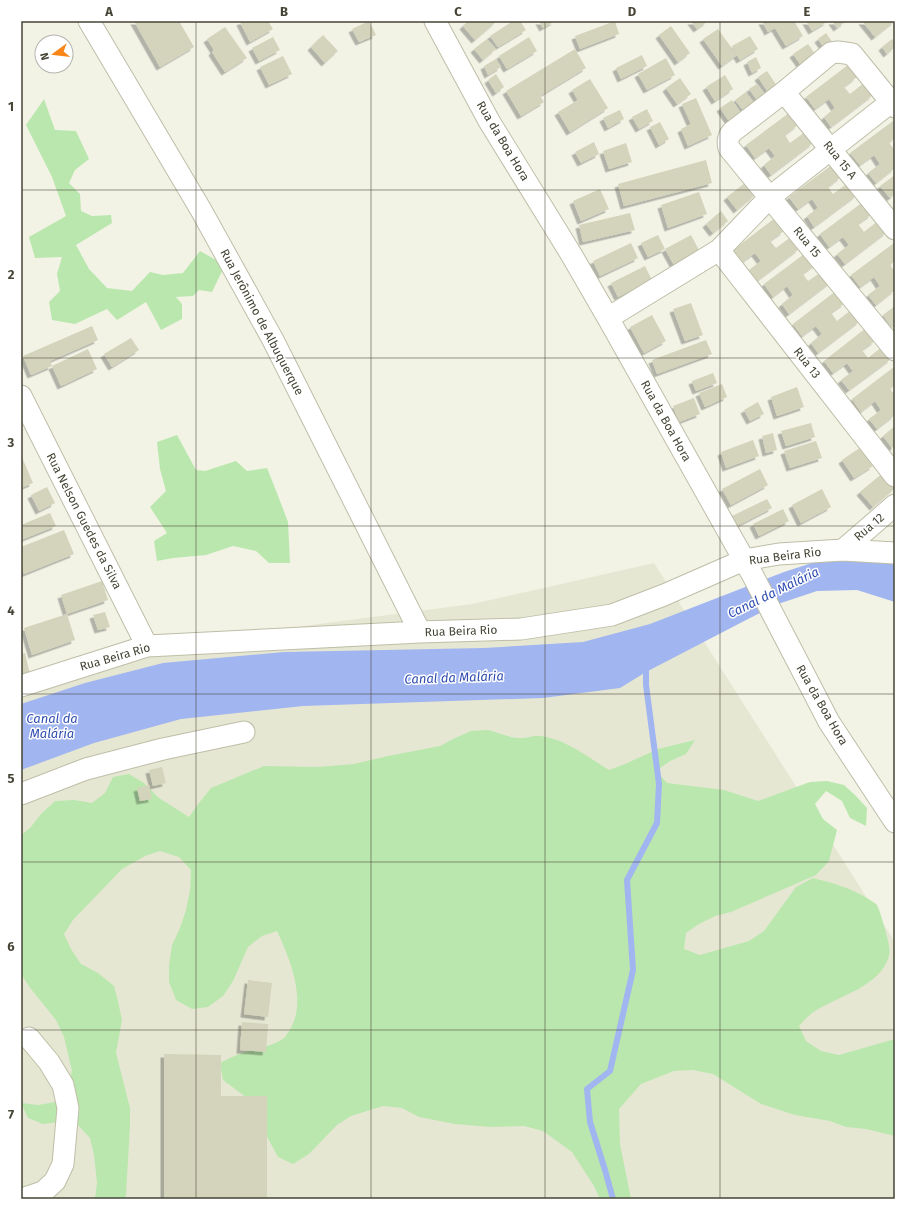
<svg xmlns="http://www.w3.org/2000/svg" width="916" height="1220" font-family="'Fira Sans',sans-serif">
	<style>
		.residential { fill: #e6e7d3 }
		.green { fill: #bae7ae }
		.water { fill: #a1b5f0 }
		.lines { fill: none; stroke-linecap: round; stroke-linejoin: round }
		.stream { stroke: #a1b5f0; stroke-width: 6 }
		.building { fill: #d4d3bb; filter: url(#shadow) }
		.minor-casing { stroke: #bebea8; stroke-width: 23 }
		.minor { stroke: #fff; stroke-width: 21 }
		.grid { fill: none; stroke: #454435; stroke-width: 1; stroke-opacity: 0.55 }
		.labels { text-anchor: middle; stroke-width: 3; stroke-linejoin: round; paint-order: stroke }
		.street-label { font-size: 12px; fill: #454435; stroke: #fff }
		.water-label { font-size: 13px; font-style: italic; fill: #2f4db0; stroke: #fff }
		.neatline { fill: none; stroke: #454435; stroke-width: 1.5 }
		.grid-label { font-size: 13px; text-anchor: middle; font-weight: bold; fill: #454435 }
	</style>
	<defs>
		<filter id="shadow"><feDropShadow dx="-3.5" dy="3.5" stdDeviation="0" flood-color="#0004"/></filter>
	</defs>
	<rect width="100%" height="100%" fill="#f2f3e5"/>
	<!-- residential -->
	<path class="residential" d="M654 563 895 942V1199H21V690L150 646 472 604Z"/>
	<!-- green -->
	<path class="green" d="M44 99 55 130 76 131 89 159 75 170 69 183 80 194 81 211 92 216 111 215 112 223 76 245 89 269 107 288 132 291 150 272 163 275 183 273 200 251 225 265 212 292 199 290 193 296 176 297 182 304V319L161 330 146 302 117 320 107 309 75 324 52 320 49 302 60 291 57 274 62 257 35 258 29 237 66 216 52 177 26 125Z
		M177 435 196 470 205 471 236 461 247 471 267 468 275 488 288 522 290 563H269L256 551 233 546 206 555 173 558 157 561 154 541 167 533 150 507 166 491 160 469 157 442Z
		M488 730C499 733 512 739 524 738 529 738 534 735 539 736 562 737 590 758 609 770L625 764 658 749 695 740 686 754 670 761 656 771 667 783 724 790 758 801 810 782 827 781 844 785 856 796 867 808 866 826 850 818 842 801 826 791 815 804 823 819 837 830 829 861 816 875 731 912 715 916 699 924 686 933 684 949 700 955 749 941 764 931 796 887 813 878C833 883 852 888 870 900 872 901 875 903 877 905 880 911 882 919 884 926 886 934 891 947 889 956 880 988 836 996 812 1013 807 1017 803 1022 799 1026L806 1041 821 1051 839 1055 895 1039V1136L866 1129 846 1127 830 1121 795 1115 761 1104 713 1074 693 1070 674 1071 641 1084 619 1109 620 1144 631 1199H600L594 1186 572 1152 543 1131 524 1126 491 1127 455 1124 419 1117 402 1108 383 1106 351 1116 337 1125 309 1154 293 1164 278 1157 258 1120 251 1101 223 1080 220 1063C226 1060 231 1057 237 1055 252 1049 270 1048 284 1038 286 1037 287 1033 289 1031 308 1002 290 959 277 931L262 936 248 947 233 981 223 996 208 1007 192 1009 176 1000 169 982V965L172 945 180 928 186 910 190 890 191 870 179 857 160 851 145 856 122 869 73 920 64 934 71 949 81 964 98 973 114 986 118 1001 122 1020 116 1053 130 1108V1126L126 1195 125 1199H95L97 1183 94 1155 90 1138 77 1124 61 1122 43 1124 28 1118 21 1103 38 1105 55 1102 66 1089 72 1071 64 1037 56 1020 31 989 21 974V835L30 828 41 814 55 801 74 800 92 803 105 793 113 777 129 774 144 783 159 798 189 817 199 803 211 788 264 766 318 767 354 764 388 756 440 746 455 738 471 731Z"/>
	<!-- water -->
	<path class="water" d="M821 560 895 561V602L857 590 817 591 778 604 748 619 646 672 620 688 543 698 303 706 181 719 94 743 21 770V704L85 683 163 663 284 652 484 648 583 642 650 624 784 572Z"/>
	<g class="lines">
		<!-- stream -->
		<path class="stream" d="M613 1199 605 1170 590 1122 587 1089 610 1071 633 970 627 880 657 823 659 784 646 685V664"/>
	</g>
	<!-- building -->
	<path class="building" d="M134 21H179L194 47 160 67Z
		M242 21H268L273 29 250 42 240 22Z
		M369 21 376 35 359 42 352 29Z
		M468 21H497L475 40 463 26Z
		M513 21H520L526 30 498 47 490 36Z
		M539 21H555L543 28Z
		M615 21 619 34 580 49 575 36Z
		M691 21H708L697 29Z
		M762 21H794L803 36 786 46 775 28 768 32Z
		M806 21H828L812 31Z
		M832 21H844L845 22 837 28Z
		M862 21H895L875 37Z
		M671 26 690 53 678 62 659 35Z
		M225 27 247 58 225 72 212 52 214 50 207 39Z
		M718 29 736 54 732 46 750 36 758 49 740 60 737 55 722 66 703 39Z
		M826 33 833 43 825 49 818 39Z
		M323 35 338 51 325 63 311 47Z
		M273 37 280 50 259 61 252 48Z
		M529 37 537 51 507 69 499 56Z
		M487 39 496 49 483 60 474 49Z
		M892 39 895 42V47L887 54 882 47Z
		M808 44 818 58 803 68 793 54Z
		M575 49 586 68 540 96 544 102 521 116 506 91Z
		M642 55 647 66 621 79 616 68Z
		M283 56 292 74 269 85 260 67Z
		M756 57 761 68 752 73 747 62Z
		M666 58 675 75 647 90 638 74Z
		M496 59 501 67 488 75 484 66Z
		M848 65 857 77 844 87 850 94 864 83 873 95 831 127 824 117 835 108 829 99 815 109 806 97Z
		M767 71 779 89 770 95 758 77Z
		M496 74 504 87 496 93 488 80Z
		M725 75 733 89 715 101 706 87Z
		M680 78 691 94 677 104 666 88Z
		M590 79 608 108 570 132 558 112 578 100 572 90Z
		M757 84 768 98 760 104 749 89Z
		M746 92 757 107 747 115 735 100Z
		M696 98 712 135 688 146 681 129 691 124 682 104Z
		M732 100 743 116 731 124 720 108Z
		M647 109 653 121 639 129 632 117Z
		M620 110 624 119 608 128 603 118Z
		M789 113 798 125 785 135 790 143 805 132 813 143 771 175 764 165 775 156 769 148 755 158 746 145Z
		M893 121 895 123V138L889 143 895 150V168L876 183 868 173 880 164 874 155 860 165 850 153Z
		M660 122 669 139 659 145 650 127Z
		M594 142 599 154 581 163 575 152Z
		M626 143 632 162 609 169 603 151Z
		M706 160 712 183 624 206 618 184Z
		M832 165 841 177 828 187 833 194 848 183 857 195 814 227 807 216 818 208 812 199 798 209 789 197Z
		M895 175V194L890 198 880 186Z
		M745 183 755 195 737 210 727 197Z
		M600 189 609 209 581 221 573 201Z
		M699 192 707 214 668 228 661 205Z
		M863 202 872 214 858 224 864 232 878 221 887 232 845 264 837 254 849 245 843 237 829 247 820 234Z
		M721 211 728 221 713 233 706 224Z
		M630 213 635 230 583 242 579 225Z
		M775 218 784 231 770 241 776 248 791 237 799 249 757 281 749 270 761 261 755 253 741 263 732 251Z
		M658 235 665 249 648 257 641 243Z
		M691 235 700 252 674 265 665 249Z
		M631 243 638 258 600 276 593 261Z
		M894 243 895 245V261L890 265 895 272V290L876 305 868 295 880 286 874 277 860 287 851 275Z
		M807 252 816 264 803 274 808 281 823 271 831 282 789 314 782 304 793 295 787 286 773 297 764 284Z
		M645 266 652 280 618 297 611 283Z
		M836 291 845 303 831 313 837 321 851 310 860 321 818 353 811 343 822 334 816 326 802 336 793 324Z
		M691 303 703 335 685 341 673 309Z
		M895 306V325L892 328 883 315Z
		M652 315 666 341 644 353 630 327Z
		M92 326 98 340 50 361 52 366 88 349 97 369 61 386 52 366 31 375 23 356Z
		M866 328 875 341 862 350 868 358 882 347 891 359 849 390 841 380 853 371 847 363 833 373 824 361Z
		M131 338 139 350 112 367 104 354Z
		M706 340 712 354 657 374 652 360Z
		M894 367 895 385 890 389 895 395V415L877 429 869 419 881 410 875 401 861 412 852 399Z
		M713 373 717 383 696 391 692 381Z
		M722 384 727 397 705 407 699 393Z
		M797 387 804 407 777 416 771 397Z
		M694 398 700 414 679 422 673 406Z
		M758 402 764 414 750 421 744 410Z
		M811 423 815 437 786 446 781 431Z
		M895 426V446L892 448 883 436Z
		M773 433 777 450 766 453 762 436Z
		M753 440 759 456 726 468 721 452Z
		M816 441 822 458 790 468 784 451Z
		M861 447 873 466 854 478 842 460Z
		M21 455 33 483 21 488Z
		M760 469 768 485 731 505 722 489Z
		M884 472 895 485V488L873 507 860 492Z
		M47 487 55 503 39 511 31 495Z
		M822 489 831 507 801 523 792 505Z
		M767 499 772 508 737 526 732 516Z
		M783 509 789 521 759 536 753 524Z
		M50 513 56 526 21 540V525Z
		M64 530 74 554 24 574 21 567V547Z
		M102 581 108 600 67 614 61 595Z
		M105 612 110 627 98 630 93 615Z
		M67 614 75 640 32 655 24 628Z
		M25 653 30 674 21 676V654Z
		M162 767 166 783 153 786 149 770Z
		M149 785 152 799 140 801 137 788Z
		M248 980 272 983 268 1017 244 1014Z
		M242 1022 268 1024 266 1052 240 1050Z
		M164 1054 221 1055V1096H267V1199H164Z"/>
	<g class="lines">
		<defs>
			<path id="minor" d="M89 21 201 210 273 340 420 632
				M435 21 489 121 571 254 608 318 752 574 829 722 895 822
				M784 92 895 229
				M895 107 852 54 838 52 831 53 784 92 732 132C728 137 727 141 729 148L895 350
				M719 250 895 476
				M608 318 719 250 770 197 891 102
				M21 396 147 646
				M843 550 895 505
				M21 686 147 646 420 632 521 629 612 615 664 595 744 560 779 554 843 550 895 553
				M21 794 86 769 163 749 244 732
				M22 1199 43 1192 55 1181 63 1164 68 1108 63 1085 49 1062 29 1038"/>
		</defs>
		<!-- minor casing -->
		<use href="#minor" class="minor-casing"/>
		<!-- minor -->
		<use href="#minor" class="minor"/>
	</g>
	<!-- grid -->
	<path class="grid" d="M196 21V1199M371 21V1199M545 21V1199M720 21V1199M21 190H895M21 358H895M21 526H895M21 694H895M21 862H895M21 1030H895"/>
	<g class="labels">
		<!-- street labels -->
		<g class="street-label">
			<text transform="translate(503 141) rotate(59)" y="4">Rua da Boa Hora</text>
			<text transform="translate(840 160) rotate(51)" y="4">Rua 15 A</text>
			<text transform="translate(807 242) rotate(51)" y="4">Rua 15</text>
			<text transform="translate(262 322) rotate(62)" y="4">Rua Jerônimo de Albuquerque</text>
			<text transform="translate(807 363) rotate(52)" y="4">Rua 13</text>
			<text transform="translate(666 421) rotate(61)" y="4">Rua da Boa Hora</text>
			<text transform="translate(84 521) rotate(63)" y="4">Rua Nelson Guedes da Silva</text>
			<text transform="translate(869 527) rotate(-41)" y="4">Rua 12</text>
			<text transform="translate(785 556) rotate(-7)" y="4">Rua Beira Rio</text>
			<text transform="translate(461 631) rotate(-2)" y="4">Rua Beira Rio</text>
			<text transform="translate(115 657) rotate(-16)" y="4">Rua Beira Rio</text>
			<text transform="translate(822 705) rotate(60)" y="4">Rua da Boa Hora</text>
		</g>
		<!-- water labels -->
		<g class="water-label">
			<text transform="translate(773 592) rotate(-26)" y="5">Canal da Malária</text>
			<text transform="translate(454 677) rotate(-2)" y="5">Canal da Malária</text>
			<text x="52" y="723">Canal da<tspan x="52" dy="15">Malária</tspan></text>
		</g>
	</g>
	<!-- border -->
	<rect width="916" height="1220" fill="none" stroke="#ffffff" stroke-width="44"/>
	<!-- north arrow -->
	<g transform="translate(54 54) rotate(255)"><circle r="19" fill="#ffffff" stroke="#b5b4ae"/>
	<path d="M0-3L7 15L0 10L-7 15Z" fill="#f98616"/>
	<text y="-6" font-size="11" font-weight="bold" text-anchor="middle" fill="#454435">N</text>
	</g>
	<rect x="22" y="22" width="872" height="1176" class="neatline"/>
	<g class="grid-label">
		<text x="109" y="16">A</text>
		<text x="284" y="16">B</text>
		<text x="458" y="16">C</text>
		<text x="632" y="16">D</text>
		<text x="807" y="16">E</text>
		<text x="11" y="111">1</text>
		<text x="11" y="279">2</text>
		<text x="11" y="447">3</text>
		<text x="11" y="615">4</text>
		<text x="11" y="783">5</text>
		<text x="11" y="951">6</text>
		<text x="11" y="1119">7</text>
	</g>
</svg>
